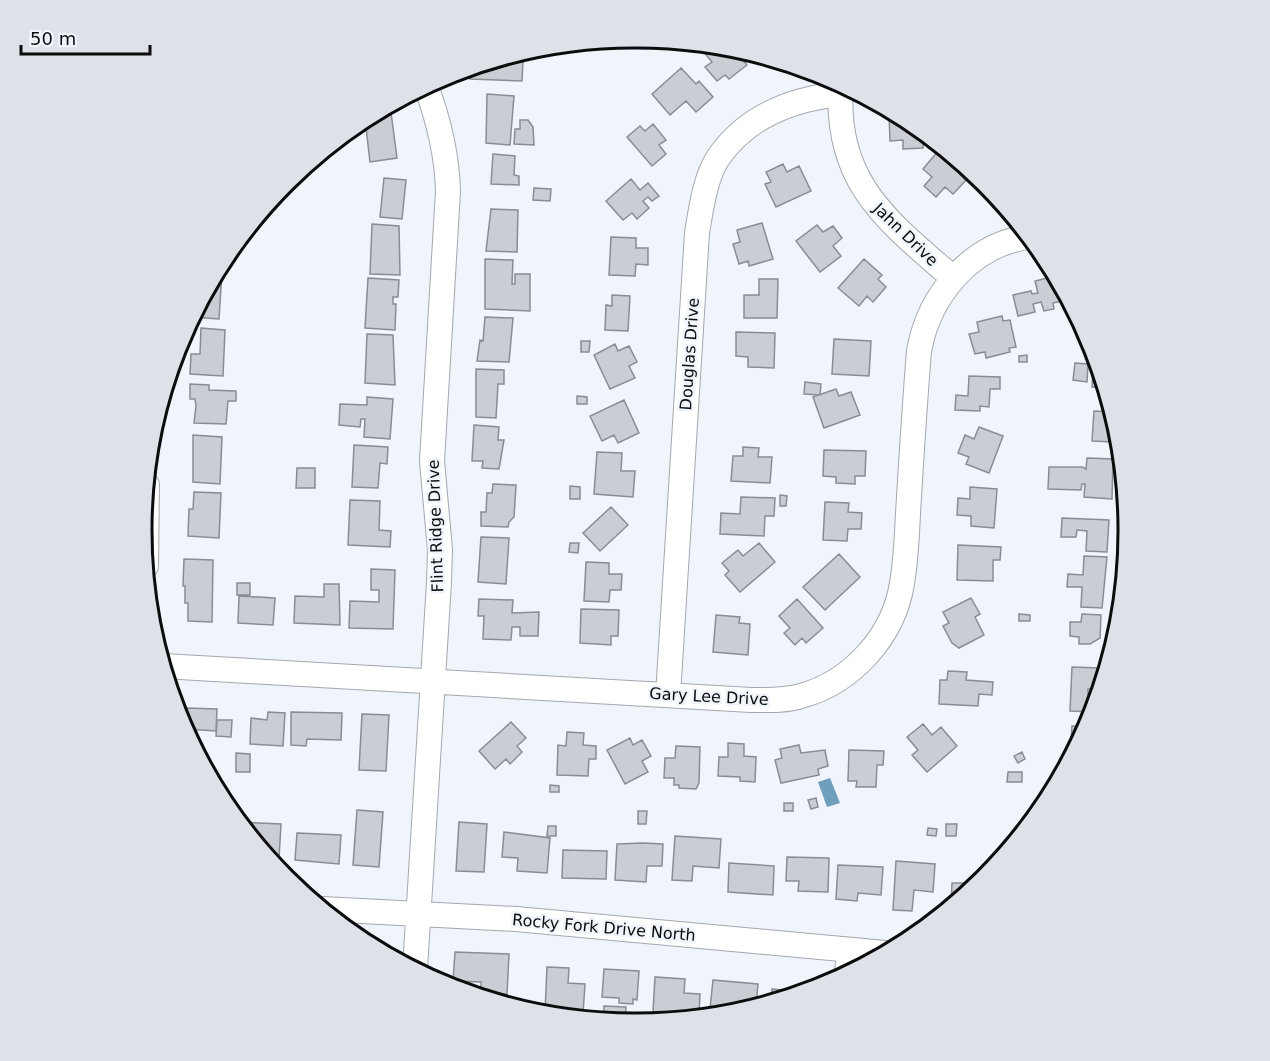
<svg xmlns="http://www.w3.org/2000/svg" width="1270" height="1061" font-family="'DejaVu Sans',sans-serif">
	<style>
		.water { fill: #709ebd }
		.building { fill: #caced4; stroke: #898d93; stroke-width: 1.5 }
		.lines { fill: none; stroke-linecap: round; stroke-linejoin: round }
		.minor-casing { stroke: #a3a7ae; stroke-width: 26 }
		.minor { stroke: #fff; stroke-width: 24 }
		.labels { text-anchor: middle; stroke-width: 5; stroke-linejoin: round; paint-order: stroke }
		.street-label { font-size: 16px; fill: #0b0c0e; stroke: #f0f4fb }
		.rim { fill: none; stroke: #0b0c0e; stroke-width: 3 }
	</style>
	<rect width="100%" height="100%" fill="#f0f4fb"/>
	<!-- water -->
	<path class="water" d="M830 778 840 803 827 807 818 782Z"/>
	<!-- building -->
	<path class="building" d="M710 45 732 47 747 65 729 79 725 75 717 81 705 67 712 62 703 51Z
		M501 58 523 61 522 81 470 79V68Z
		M681 68 696 84 699 81 713 97 696 112 686 101 670 115 652 94Z
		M487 94 514 96 510 145 486 143Z
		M390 105 397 158 370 162 365 119Z
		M889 114H896L909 121 928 136 923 137V148L903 149V140L890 141Z
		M520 120H528L533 127 534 145 514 144 515 129H520Z
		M653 124 666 140 659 145 666 154 652 166 627 137 640 126 645 131Z
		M939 150 969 177 953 194 945 187 936 197 924 186 932 177 923 169Z
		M493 154 515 156 514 175 519 176V185L491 184Z
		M783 164 787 172 799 166 811 191 776 207 765 184 771 182 766 172Z
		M384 178 406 180 402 219 380 217Z
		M631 179 640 190 648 183 659 196 652 201 648 197 643 201 649 208 637 219 632 213 623 220 606 201Z
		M534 188 551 189 550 201 533 200Z
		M491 209 518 210 517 252 486 251Z
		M762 223 773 259 749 266 748 261 739 264 733 244 740 242 737 230Z
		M372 224 399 226 400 275 370 274Z
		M817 225 823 232 833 226 842 238 833 246 841 256 820 272 796 241Z
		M611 237 636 238V248H648V265L636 264 635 276 609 275Z
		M485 259 513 260 512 284H515V274H530V311L485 309Z
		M864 259 882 275 878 279 886 287 873 302 867 296 859 306 838 288Z
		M217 271 222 272 219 319 193 317Z
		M1055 276 1068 300 1053 303 1054 309 1044 311 1041 302 1033 304 1035 312 1018 316 1013 295 1031 291 1032 294 1038 293 1035 281Z
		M368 278 399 280 398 297H393V304H396L395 330 365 328Z
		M759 279H778L777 318H744V295H759Z
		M612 295 630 296 628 331 605 330 606 305 612 306Z
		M1002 316 1003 321 1010 320 1016 347 1009 348 1010 352 986 358 985 352 975 354 969 334 979 332 977 322Z
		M485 317 513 318 509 362 477 361 480 340 483 341Z
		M201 328 225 330 223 376 190 374 191 354H200Z
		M736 332 775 333 774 368 748 367V357L736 356Z
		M367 334 393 335 395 385 365 383Z
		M834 339 871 341 869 376 832 374Z
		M581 341H590L589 352H581Z
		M615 344 618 351 629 346 637 362 629 366 635 378 610 389 594 355Z
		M1094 352 1104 388 1092 387Z
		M1027 355V362H1019V356Z
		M1075 363 1088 364 1087 382 1073 380Z
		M476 369 504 370V384H498L496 418 476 417Z
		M969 376 1000 377V389H990L989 407 980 406V411L955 410 956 395 968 396Z
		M805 382 821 384 820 395 804 394Z
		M190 384 209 385V390L236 391V401H228L226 424 194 423 196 406 195 399H190Z
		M836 389 839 396 851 392 860 415 824 428 813 397Z
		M577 396 587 397V404H577Z
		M367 397 393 399 390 439 364 437 365 419H361L360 427 339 425 340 404 367 405Z
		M624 400 639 433 618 443 614 435 602 441 590 416Z
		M1094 411 1112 412 1115 422 1113 442 1092 441Z
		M474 425 499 427 498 440H504L499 469 482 468 483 461H472Z
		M979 427 1003 436 989 473 966 464 969 457 958 453 965 435 974 439Z
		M193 435 222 437 220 484 193 482Z
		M354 445 388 447 387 464 380 463 378 488 352 487Z
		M743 447 759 448 758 457H772L770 483 731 481 733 456H743Z
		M824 450 866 451 865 476H855V484L836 483V477L823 476Z
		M597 452 622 453 621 471H635L633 497 594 494Z
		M1087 458 1113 459 1112 499 1084 497 1085 484H1082L1081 490 1048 489 1049 467H1082L1086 469Z
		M297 468H315V488H296Z
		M493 484 516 485 514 517 509 522 508 527 481 526V512H486L487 493H492Z
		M570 486 580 487V499H570Z
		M970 487 997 489 994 528 971 526V516L957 515 958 498 970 499Z
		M194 492 221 493 219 538 188 536 189 509H193Z
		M780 495 787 496 786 506H780Z
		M741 497 775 498 774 516H765L764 536 720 534 721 513 740 514Z
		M350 500 380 501 379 530 391 531 390 547 348 545Z
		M825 502 849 503 848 512 862 513 861 529H848L847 541 823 540Z
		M611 507 628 525 600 551 583 533Z
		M1062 518 1109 520 1107 552 1086 551 1087 531 1077 530 1076 537H1061Z
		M481 537 509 538 506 584 478 582Z
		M570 543H579L578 553 569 552Z
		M759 543 775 562 740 592 725 575 729 571 722 563 738 550 743 556Z
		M958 545 1001 547 1000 560H993V581L957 580Z
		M839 554 860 577 825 610 803 587Z
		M1084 556 1107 557 1102 608 1081 607 1082 587H1067L1068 574 1083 575Z
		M184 559 213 560 212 622 188 621V603H185V586H183Z
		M586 562 609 563V574H622L621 590H610L609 602 584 601Z
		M371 569 395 570 393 629 349 628 350 601 379 602V590H371Z
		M237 583H250V595H237Z
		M324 584H339L340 625 294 623 295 596 324 597Z
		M239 596 275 598 273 625 238 623Z
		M971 598 980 614 975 617 984 635 959 648 952 643 943 626 949 623 943 612Z
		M479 599 513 600 512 613 539 612 538 636H520V627H512L511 640 483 639 484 616H478Z
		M797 599 823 628 806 643 802 638 795 645 784 633 790 628 779 616Z
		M581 609 619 610 618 636H611V645L580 643Z
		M1019 614 1030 615V621H1019Z
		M1082 614 1101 615 1100 638 1090 644H1079V637L1070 636V622H1081Z
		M716 615 740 617 739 623 750 624 748 655 713 652Z
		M1072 667 1099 668V689H1088V698H1094L1093 712 1070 711Z
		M948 671 967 672 966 680 993 682 992 695 979 694 978 706 939 704 940 680H947Z
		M187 708 217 709 216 731 186 729Z
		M268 712 285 713 283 746 250 744 251 718 267 720Z
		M291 712 342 713 341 740 307 739 306 746 291 745Z
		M362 714 389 715 386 771 359 770Z
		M217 720H232L231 737 216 736Z
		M511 722 526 738 517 746 522 752 510 764 506 759 495 769 479 751Z
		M923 724 932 735 941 727 957 746 927 772 912 755 918 750 907 737Z
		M1072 726H1087L1070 757Z
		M567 732 584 733 583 745 596 746V759H589L588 776 557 775 558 745 566 746Z
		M630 738 633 745 642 740 651 756 642 761 648 772 625 784 607 750Z
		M728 743 744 744V756L756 757 755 782 740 781V777L718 776 719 757H728Z
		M799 745 801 753 825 750 828 766 818 769 819 775 781 783 775 760 782 758 780 749Z
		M676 746 700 747 699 783 696 789 679 788V785H674V778H664L665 758H675Z
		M849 750 884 751 883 765H877L876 787H856L857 781H848Z
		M1022 752 1025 759 1018 763 1014 756Z
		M236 753 250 754V772H236Z
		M1008 772H1022V782H1007Z
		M550 785 559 786V792H550Z
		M816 798 818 807 811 809 808 800Z
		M784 803H793V811H784Z
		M357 810 383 812 379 867 353 865Z
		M638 811H647L646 824H638Z
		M240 822 281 824 279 858H269Z
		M459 822 487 824 484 872 456 871Z
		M946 824H957L956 836H946Z
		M548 826H556V836H547Z
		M928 828 937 829 936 836 927 835Z
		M504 832 550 838 547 873 517 871 518 858 502 857Z
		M297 833 341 835 339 864 295 860Z
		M675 836 721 839 719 868 693 866 692 881 672 880Z
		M643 843 663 844 662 866H647L646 882 615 880 617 844Z
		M563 850 607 851 606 879 562 878Z
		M787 857 829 858 828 892 798 891 799 881H786Z
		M896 861 935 864 933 892 914 890 912 911 893 910Z
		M729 863 774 866 773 895 728 892Z
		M838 865 883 867 881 895 858 893 857 901 836 899Z
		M976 872H989L951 906 952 883H976Z
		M455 952 509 954 507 994 481 993V982L453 981Z
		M547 967 569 968 568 983 585 984 583 1014 545 1012Z
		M604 969 639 971 637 1000 633 999V1004L619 1003V998L602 997Z
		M655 977 685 979 684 993 700 994 699 1015 653 1012Z
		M713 980 758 984 756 1007 741 1011 710 1009Z
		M772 989 802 992V993L771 1002Z
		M604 1006 626 1007 625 1023 603 1020Z"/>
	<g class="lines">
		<defs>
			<path id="minor" d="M841 84C834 182 886 220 953 278
				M146 566 147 485
				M163 666 751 700C767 700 785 701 801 696 852 682 894 636 902 583 907 555 907 525 909 497 912 448 915 400 919 351 929 295 971 245 1028 237
				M668 695 697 233C701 209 705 178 718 158 746 117 792 99 840 94
				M323 909 516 919 885 953
				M415 969 439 582 440 550 432 461 448 191C447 153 439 121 426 86
				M847 973 849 951"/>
		</defs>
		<!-- minor casing -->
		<use href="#minor" class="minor-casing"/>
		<!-- minor -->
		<use href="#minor" class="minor"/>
	</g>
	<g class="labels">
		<!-- street labels -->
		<g class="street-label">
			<text transform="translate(906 234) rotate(44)" y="6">Jahn Drive</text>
			<text transform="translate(689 354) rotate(-86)" y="6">Douglas Drive</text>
			<text transform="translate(435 526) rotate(-92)" y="6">Flint Ridge Drive</text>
			<text transform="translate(709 696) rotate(3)" y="6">Gary Lee Drive</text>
			<text transform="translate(604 927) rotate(5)" y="6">Rocky Fork Drive North</text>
		</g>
	</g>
	<!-- crop -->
	<path d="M0 0H1270V1061H0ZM634 48H636A482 482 0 0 1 1118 530V531A482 482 0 0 1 636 1013H634A482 482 0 0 1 152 531V530A482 482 0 0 1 634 48Z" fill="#dee1e8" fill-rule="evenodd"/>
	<path class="rim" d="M634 48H636A482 482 0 0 1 1118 530V531A482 482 0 0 1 636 1013H634A482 482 0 0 1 152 531V530A482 482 0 0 1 634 48Z"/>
	<!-- scale -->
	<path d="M21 45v9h129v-9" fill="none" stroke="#0b0c0e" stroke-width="3"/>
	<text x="30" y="45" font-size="18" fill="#0b0c0e" stroke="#f0f4fb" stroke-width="4.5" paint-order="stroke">50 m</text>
</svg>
